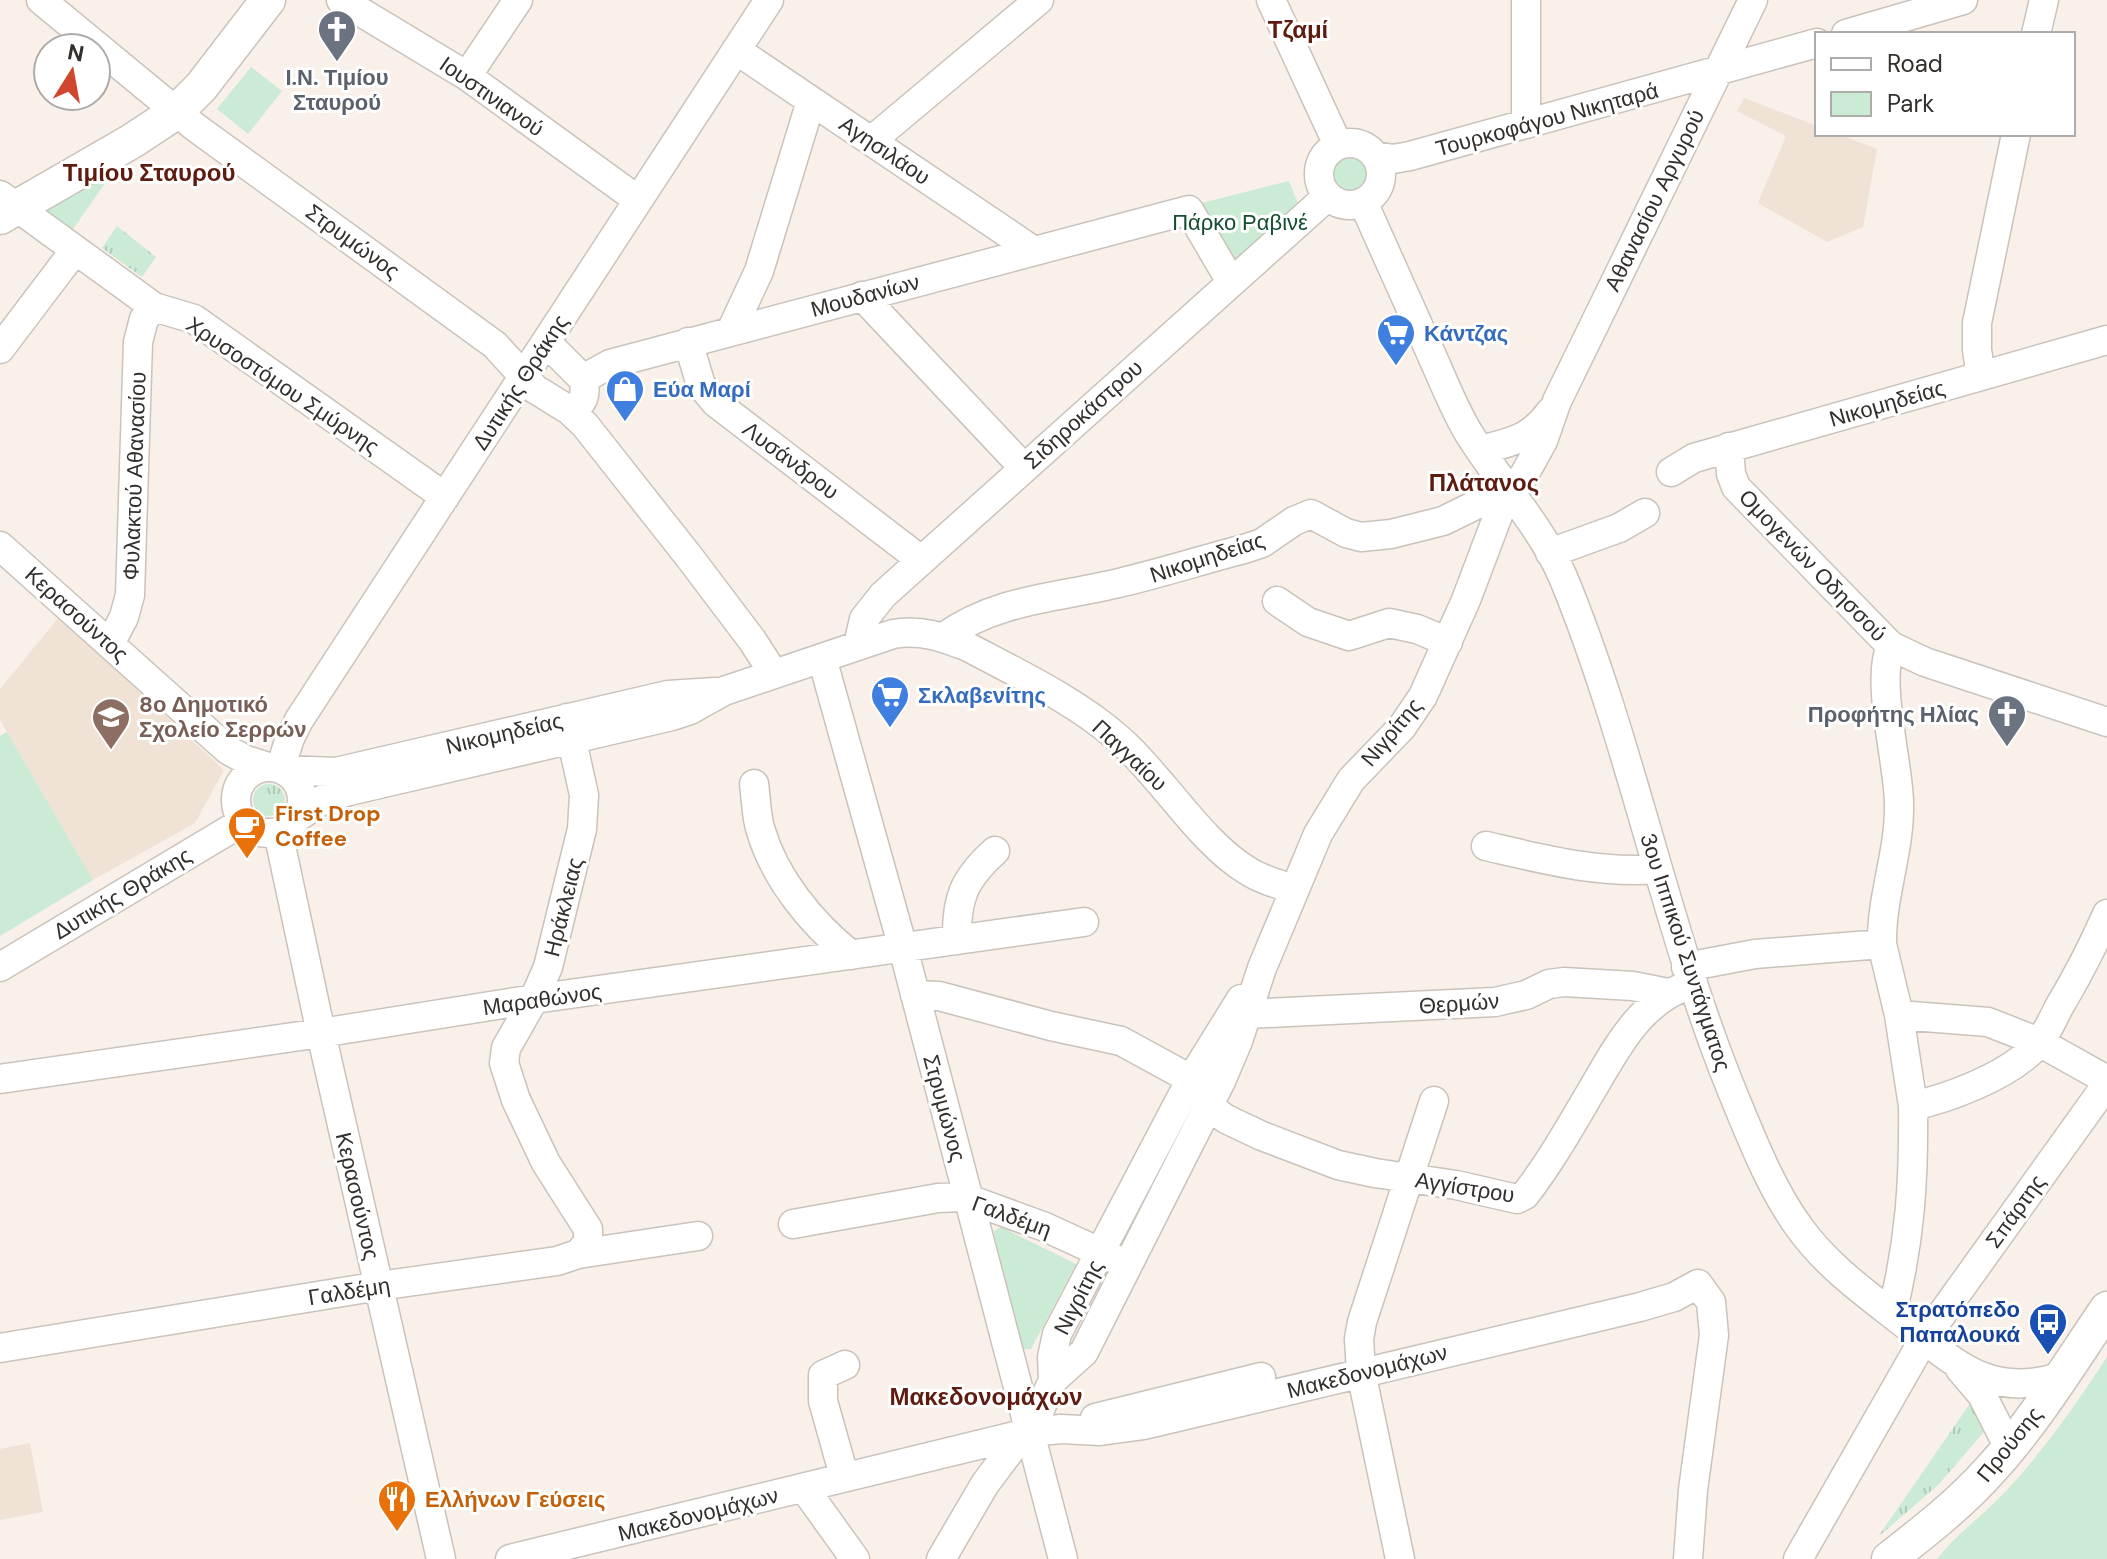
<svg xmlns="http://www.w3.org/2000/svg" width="2107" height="1559" font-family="'DM Sans',sans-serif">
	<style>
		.built { fill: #f0e2d5 }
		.grass { fill: url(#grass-tufts) }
		.green { fill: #cbebd5 }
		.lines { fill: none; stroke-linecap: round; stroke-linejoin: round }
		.minor-casing { stroke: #cac3bc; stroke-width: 31 }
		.major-casing { stroke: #cac3bc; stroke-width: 37 }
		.minor { stroke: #fff; stroke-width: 28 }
		.major { stroke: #fff; stroke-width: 34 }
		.labels { text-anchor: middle; stroke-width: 6; stroke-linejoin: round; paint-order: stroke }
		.worship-label { font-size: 22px; font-weight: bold; fill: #5b616d; stroke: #fff }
		.street-label { font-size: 22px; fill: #322f2c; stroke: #fff }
		.park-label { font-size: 22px; fill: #134d2e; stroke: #fff }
		.shop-label { font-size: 22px; font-weight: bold; fill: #366cbe; stroke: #fff; text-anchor: start }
		.education-label { font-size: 22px; font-weight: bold; fill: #785e54; stroke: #fff; text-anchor: start }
		.food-label { font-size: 22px; font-weight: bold; fill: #c56008; stroke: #fff; text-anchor: start }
		.transit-label { font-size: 22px; font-weight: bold; fill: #164399; stroke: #fff; text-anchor: end }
		.neighbourhood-label { font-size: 24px; font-weight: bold; fill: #5e1b0f; stroke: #fff }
	</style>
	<defs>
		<pattern id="grass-tufts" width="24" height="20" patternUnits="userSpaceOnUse" patternTransform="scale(2)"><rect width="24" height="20" fill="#cbebd5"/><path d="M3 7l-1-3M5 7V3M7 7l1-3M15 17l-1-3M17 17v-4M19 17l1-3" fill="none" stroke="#afcab7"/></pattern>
	</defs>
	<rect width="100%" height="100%" fill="#f8f0e9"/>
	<!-- built -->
	<path class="built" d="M1744 98 1817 126V134H1838L1877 149 1863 227 1827 242 1758 203 1786 136 1737 111Z
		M59 617 224 770 195 823 93 880 0 720V689Z
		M30 1443 43 1512 0 1520V1449Z"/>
	<!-- grass -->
	<path class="grass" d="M117 226 156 257 142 277 102 248Z
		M253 800a16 16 0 1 1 32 0a16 16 0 1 1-32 0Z
		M1971 1402 1984 1432 1938 1485 1878 1537Z"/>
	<!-- green -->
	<path class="green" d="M251 67 282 91 248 134 217 109Z
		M1332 173a18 18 0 1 1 36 0a18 18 0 1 1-36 0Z
		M103 175 108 179 73 229 43 208Z
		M1289 181 1299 206 1232 266 1202 203Z
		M7 732 93 880 0 936V736Z
		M1001 1227 1076 1264 1031 1349H1024L1021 1345 994 1233 995 1230Z
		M2107 1357V1559H1937C1957 1533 1985 1514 2007 1490 2045 1449 2076 1404 2107 1357Z"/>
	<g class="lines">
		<defs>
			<path id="minor" d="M41 0 195 127 495 345 535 389 569 410 585 425 690 558 752 640 774 674
				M341 0 467 76 638 200
				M1271 0 1338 145
				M1846 34 1963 0
				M2036 34 2044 0
				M736 50 1034 251
				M467 76 518 0
				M1526 124V0
				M871 141 1039 0
				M1319 174a31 31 0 1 1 62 0a31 31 0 1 1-62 0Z
				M1375 156 1393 159 1410 156 1817 43
				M0 195 154 307 194 319 445 497
				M1363 202C1385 250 1406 299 1428 347 1441 375 1452 405 1468 432 1498 481 1540 524 1563 577 1632 744 1664 924 1732 1091 1751 1137 1770 1187 1799 1227 1828 1268 1872 1298 1911 1329 1962 1369 1993 1397 2060 1377
				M862 296 1024 468
				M731 331 759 271 811 101
				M546 342 583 379
				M688 342 701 385 716 403 921 560
				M0 349 75 250
				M1981 376 1977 350V323L2016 134
				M569 410C584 405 587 394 583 379L610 364 1189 210 1231 282
				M1729 447 1731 474 1736 487 1891 646 1925 662 2107 722
				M1480 450C1509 443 1531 439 1550 412
				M1671 472 1694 458 2107 340
				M0 546 228 750 246 760 268 767
				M1550 553 1619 528 1645 513
				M1277 601 1308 622 1349 636 1389 623 1417 629 1448 642
				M944 637C997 599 1056 598 1119 583 1161 573 1202 560 1244 549L1262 543 1294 521 1311 514 1346 533 1361 537 1391 534 1443 521 1508 489 1523 477 1543 441 1557 401 1753 0
				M110 644 124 617 130 595 138 342 144 319 154 307
				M858 645 864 619 883 595 1328 196
				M822 658 903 948 1063 1559
				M567 718 584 795 582 829 548 967 534 999 506 1048 504 1063 516 1100 546 1163 588 1229V1243L578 1254
				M236 800a33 33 0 1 1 66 0a33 33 0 1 1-66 0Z
				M280 769 290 738 299 720 769 0
				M284 770 336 772 668 695 715 692
				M754 784C756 798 756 814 760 828 774 878 812 924 851 955
				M298 817 325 798 349 791 672 716 690 710 724 691 893 634C921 629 942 637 968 647 1017 673 1078 702 1120 740 1163 778 1200 842 1248 871 1262 880 1278 884 1294 889
				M278 832 321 1033 441 1559
				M1486 846C1542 859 1599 874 1657 869
				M957 940C956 898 964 879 995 851
				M1882 944 1899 1015 1913 1106
				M0 967 244 821
				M1686 967 1755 954 1882 944C1881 897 1900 851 1899 804 1899 764 1875 681 1891 646
				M915 995 939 996 1051 1026 1121 1041 1185 1076 1215 1111 1226 1119 1262 1136 1338 1165 1375 1173 1456 1185 1517 1199 1525 1195C1549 1164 1569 1129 1589 1095 1616 1050 1638 1001 1692 984
				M1247 1014 1495 1002 1526 995 1549 984 1564 982 1633 986 1668 993
				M1899 1015 1988 1022 2039 1042 2107 1080
				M0 1079 321 1033 534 999 1084 922
				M793 1224 938 1198 963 1197 1045 1227 1117 1260
				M1892 1313C1910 1241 1914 1181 1913 1106 1949 1098 2001 1078 2029 1053 2043 1041 2051 1023 2059 1007 2077 977 2093 946 2107 914
				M0 1348 379 1286 557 1261 578 1254 698 1236
				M1960 1369 1982 1395 2009 1448
				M1053 1380 1084 1352 1221 1081 1238 1041 1262 968 1318 834 1351 780 1402 727 1423 696 1466 600 1508 489
				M1095 1418 1261 1377
				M1030 1432 1061 1429 1100 1431 1144 1425 1640 1307 1674 1297 1698 1284
				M842 1478 841 1465 823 1401V1375L845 1365
				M804 1488 855 1559
				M510 1559 1023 1434
				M941 1559 985 1484 1018 1440 1023 1434 1030 1432 1053 1380 1052 1357 1057 1334 1190 1081 1241 999
				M1400 1559 1361 1372 1359 1339 1362 1322 1434 1101
				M1688 1559 1693 1490 1714 1335 1711 1302 1698 1284
				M1798 1559 1924 1339 2107 1084"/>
			<path id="major" d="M0 217 132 141 176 112 201 87 268 0
				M1889 1559C1925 1531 1961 1503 1991 1469 2035 1421 2070 1363 2107 1309"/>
		</defs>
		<!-- minor casing -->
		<use href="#minor" class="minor-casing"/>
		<!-- major casing -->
		<use href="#major" class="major-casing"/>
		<!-- minor -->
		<use href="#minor" class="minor"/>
		<!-- major -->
		<use href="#major" class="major"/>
	</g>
	<!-- icons -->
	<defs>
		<symbol id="church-pin" viewBox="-11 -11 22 30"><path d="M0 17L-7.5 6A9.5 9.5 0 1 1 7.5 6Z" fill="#6b7280" stroke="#fff"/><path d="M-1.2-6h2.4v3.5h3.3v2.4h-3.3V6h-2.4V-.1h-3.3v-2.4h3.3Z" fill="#fff"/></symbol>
		<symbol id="supermarket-pin" viewBox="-11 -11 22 30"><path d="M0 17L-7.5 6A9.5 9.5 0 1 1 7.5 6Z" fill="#3f7fe0" stroke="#fff"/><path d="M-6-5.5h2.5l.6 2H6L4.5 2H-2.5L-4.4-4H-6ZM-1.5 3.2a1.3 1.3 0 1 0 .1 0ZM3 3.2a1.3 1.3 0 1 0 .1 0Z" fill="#fff"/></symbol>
		<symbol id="shop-pin" viewBox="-11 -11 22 30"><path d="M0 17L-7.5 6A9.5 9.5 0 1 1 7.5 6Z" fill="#3f7fe0" stroke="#fff"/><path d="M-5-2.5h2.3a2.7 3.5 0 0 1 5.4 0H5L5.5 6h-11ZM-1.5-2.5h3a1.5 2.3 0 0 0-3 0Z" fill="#fff"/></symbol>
		<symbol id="school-pin" viewBox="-11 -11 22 30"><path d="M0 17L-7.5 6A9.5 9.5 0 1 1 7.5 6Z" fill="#8d6e63" stroke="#fff"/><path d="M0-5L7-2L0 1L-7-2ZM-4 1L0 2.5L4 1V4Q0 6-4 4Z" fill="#fff"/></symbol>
		<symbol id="cafe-pin" viewBox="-11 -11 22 30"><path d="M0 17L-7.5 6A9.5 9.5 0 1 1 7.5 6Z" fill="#e8710a" stroke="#fff"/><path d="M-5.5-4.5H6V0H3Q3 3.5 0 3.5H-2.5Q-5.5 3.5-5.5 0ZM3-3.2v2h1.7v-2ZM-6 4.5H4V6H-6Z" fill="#fff"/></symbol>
		<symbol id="bus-pin" viewBox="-11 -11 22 30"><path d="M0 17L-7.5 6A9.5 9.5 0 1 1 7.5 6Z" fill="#1a4fb4" stroke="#fff"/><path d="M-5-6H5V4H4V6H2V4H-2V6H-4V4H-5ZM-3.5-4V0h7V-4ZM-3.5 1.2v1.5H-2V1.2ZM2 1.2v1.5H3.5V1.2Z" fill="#fff"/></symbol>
		<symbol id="restaurant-pin" viewBox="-11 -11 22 30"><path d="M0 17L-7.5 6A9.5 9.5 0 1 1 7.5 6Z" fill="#e8710a" stroke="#fff"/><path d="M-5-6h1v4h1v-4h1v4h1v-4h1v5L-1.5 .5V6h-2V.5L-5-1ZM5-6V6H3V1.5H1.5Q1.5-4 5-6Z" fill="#fff"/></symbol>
	</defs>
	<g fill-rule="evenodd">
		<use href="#church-pin" x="315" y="7" width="44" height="60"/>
		<use href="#supermarket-pin" x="1374" y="311" width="44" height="60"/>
		<use href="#shop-pin" x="603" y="367" width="44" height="60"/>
		<use href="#supermarket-pin" x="868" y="673" width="44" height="60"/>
		<use href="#church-pin" x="1985" y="692" width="44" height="60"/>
		<use href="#school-pin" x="89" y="695" width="44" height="60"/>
		<use href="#cafe-pin" x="225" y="804" width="44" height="60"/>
		<use href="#bus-pin" x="2026" y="1300" width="44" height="60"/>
		<use href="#restaurant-pin" x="375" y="1477" width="44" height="60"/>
	</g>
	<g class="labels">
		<!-- worship labels -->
		<g class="worship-label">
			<text x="337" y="85">Ι.Ν. Τιμίου<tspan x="337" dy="25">Σταυρού</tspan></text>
			<text x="1979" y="722" text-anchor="end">Προφήτης Ηλίας</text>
		</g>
		<!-- street labels -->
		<g class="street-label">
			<text transform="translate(492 96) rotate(35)" y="8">Ιουστινιανού</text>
			<text transform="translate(1547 119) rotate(-15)" y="8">Τουρκοφάγου Νικηταρά</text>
			<text transform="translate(885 150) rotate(34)" y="8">Αγησιλάου</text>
			<text transform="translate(1654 200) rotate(-64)" y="8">Αθανασίου Αργυρού</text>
			<text transform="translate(353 241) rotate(36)" y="8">Στρυμώνος</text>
			<text transform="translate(865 295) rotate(-15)" y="8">Μουδανίων</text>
			<text transform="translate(520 382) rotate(-57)" y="8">Δυτικής Θράκης</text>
			<text transform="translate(283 385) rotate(34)" y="8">Χρυσοστόμου Σμύρνης</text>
			<text transform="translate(1887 403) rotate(-16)" y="8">Νικομηδείας</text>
			<text transform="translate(1083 414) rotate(-42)" y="8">Σιδηροκάστρου</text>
			<text transform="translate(791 460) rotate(37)" y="8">Λυσάνδρου</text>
			<text transform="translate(134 476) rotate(-88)" y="8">Φυλακτού Αθανασίου</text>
			<text transform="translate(1207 557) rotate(-18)" y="8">Νικομηδείας</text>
			<text transform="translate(1813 565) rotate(46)" y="8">Ομογενών Οδησσού</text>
			<text transform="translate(77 614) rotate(42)" y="8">Κερασούντος</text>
			<text transform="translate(1391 732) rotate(-50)" y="8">Νιγρίτης</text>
			<text transform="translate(504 733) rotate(-13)" y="8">Νικομηδείας</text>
			<text transform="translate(1130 755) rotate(43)" y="8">Παγγαίου</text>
			<text transform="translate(122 893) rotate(-31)" y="8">Δυτικής Θράκης</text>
			<text transform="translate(563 907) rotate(-76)" y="8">Ηράκλειας</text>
			<text transform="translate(1686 952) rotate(72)" y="8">3ου Ιππικού Συντάγματος</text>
			<text transform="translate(542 999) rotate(-8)" y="8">Μαραθώνος</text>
			<text transform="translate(1459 1003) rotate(-4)" y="8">Θερμών</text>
			<text transform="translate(945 1108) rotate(75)" y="8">Στρυμώνος</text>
			<text transform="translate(1465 1187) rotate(9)" y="8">Αγγίστρου</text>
			<text transform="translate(358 1196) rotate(77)" y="8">Κερασούντος</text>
			<text transform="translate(2015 1211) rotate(-54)" y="8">Σπάρτης</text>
			<text transform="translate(1012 1216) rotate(20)" y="8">Γαλδέμη</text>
			<text transform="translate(349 1291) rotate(-9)" y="8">Γαλδέμη</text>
			<text transform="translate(1078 1297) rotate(-63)" y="8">Νιγρίτης</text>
			<text transform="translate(1367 1371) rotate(-14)" y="8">Μακεδονομάχων</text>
			<text transform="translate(2009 1444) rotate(-51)" y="8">Προύσης</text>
			<text transform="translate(698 1514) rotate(-14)" y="8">Μακεδονομάχων</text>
		</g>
		<!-- park labels -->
		<g class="park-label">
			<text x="1240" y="230">Πάρκο Ραβινέ</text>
		</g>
		<!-- shop labels -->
		<g class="shop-label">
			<text x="1424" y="341">Κάντζας</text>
			<text x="653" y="397">Εύα Μαρί</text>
			<text x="918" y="703">Σκλαβενίτης</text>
		</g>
		<!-- education labels -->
		<g class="education-label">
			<text x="139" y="712">8ο Δημοτικό<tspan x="139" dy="25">Σχολείο Σερρών</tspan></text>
		</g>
		<!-- food labels -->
		<g class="food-label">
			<text x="275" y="821">First Drop<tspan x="275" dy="25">Coffee</tspan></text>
			<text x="425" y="1507">Ελλήνων Γεύσεις</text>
		</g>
		<!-- transit labels -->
		<g class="transit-label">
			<text x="2020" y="1317">Στρατόπεδο<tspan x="2020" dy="25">Παπαλουκά</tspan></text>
		</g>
		<!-- neighbourhood labels -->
		<g class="neighbourhood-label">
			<text x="1298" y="38">Τζαμί</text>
			<text x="149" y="181">Τιμίου Σταυρού</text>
			<text x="1484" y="491">Πλάτανος</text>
			<text x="986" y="1405">Μακεδονομάχων</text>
		</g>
	</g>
	<!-- legend -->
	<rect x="1815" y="32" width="260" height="104" fill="#ffffff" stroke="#adacab" stroke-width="2"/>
	<rect x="1831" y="58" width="40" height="12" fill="#ffffff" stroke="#adacab" stroke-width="2"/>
	<text x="1887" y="72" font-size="24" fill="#322f2c">Road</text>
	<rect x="1831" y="92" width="40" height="24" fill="#cbebd5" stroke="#adacab" stroke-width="2"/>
	<text x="1887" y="112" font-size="24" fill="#322f2c">Park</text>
	<!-- north arrow -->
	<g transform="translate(72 72) rotate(11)"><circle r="38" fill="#ffffff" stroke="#adacab" stroke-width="2"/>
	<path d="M0-6L14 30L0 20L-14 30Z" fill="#d1462e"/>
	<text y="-12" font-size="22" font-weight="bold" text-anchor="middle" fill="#322f2c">N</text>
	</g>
</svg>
